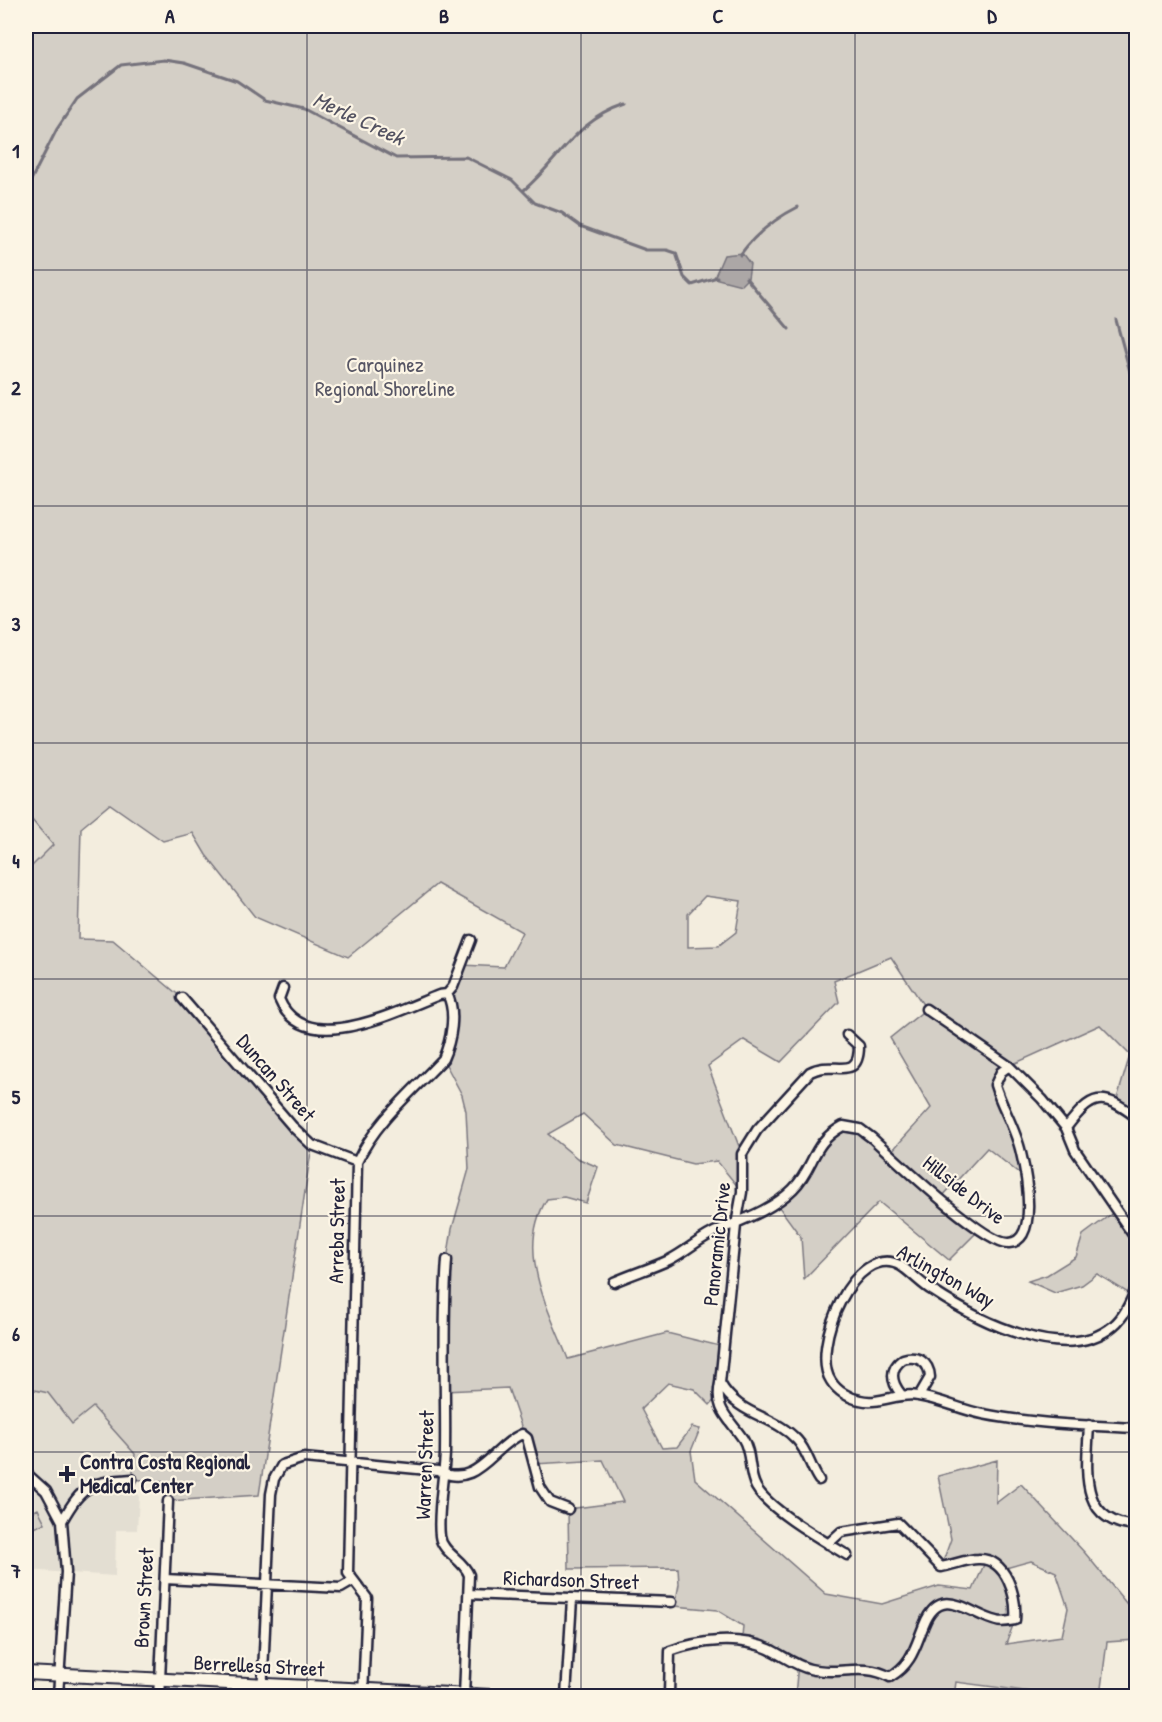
<svg xmlns="http://www.w3.org/2000/svg" width="1162" height="1722" font-family="'Patrick Hand',sans-serif">
	<style>
		.built { fill: #e3ded2 }
		.green { fill: #d4cfc6; stroke: #7b7880; stroke-width: 1.5; fill-rule: evenodd }
		.water { fill: #aca7a6; stroke: #75727b; stroke-width: 1.5 }
		.lines { fill: none; stroke-linecap: round; stroke-linejoin: round }
		.stream { stroke: #75727b; stroke-width: 3 }
		.minor-casing { stroke: #22223b; stroke-width: 13 }
		.tertiary-casing { stroke: #22223b; stroke-width: 15 }
		.secondary-casing { stroke: #22223b; stroke-width: 16 }
		.minor { stroke: #fcf5e5; stroke-width: 8 }
		.tertiary { stroke: #fcf5e5; stroke-width: 10 }
		.secondary { stroke: #fcf5e5; stroke-width: 12 }
		.grid { fill: none; stroke: #22223b; stroke-width: 1.5; stroke-opacity: 0.55 }
		.poi-dot { fill: #22223b; stroke: #fcf5e5; stroke-width: 2 }
		.labels { text-anchor: middle; stroke-width: 4.5; stroke-linejoin: round; paint-order: stroke }
		.park-label { font-size: 21px; fill: #575665; stroke: #fcf5e5 }
		.street-label { font-size: 21px; fill: #22223b; stroke: #fcf5e5 }
		.poi-label { font-size: 21px; font-weight: bold; fill: #22223b; stroke: #fcf5e5; text-anchor: start }
		.water-label { font-size: 22px; font-style: italic; fill: #525160; stroke: #fcf5e5 }
		.neatline { fill: none; stroke: #22223b; stroke-width: 2 }
		.grid-label { font-size: 20px; text-anchor: middle; font-weight: bold; fill: #22223b }
	</style>
	<rect width="100%" height="100%" fill="#f3edde"/>
	<filter id="ink" filterUnits="userSpaceOnUse"><feTurbulence type="fractalNoise" baseFrequency=".0167" numOctaves="2"/><feDisplacementMap in="SourceGraphic" scale="12" xChannelSelector="R" yChannelSelector="G"/><feConvolveMatrix kernelMatrix="1 2 1 2 8 2 1 2 1" color-interpolation-filters="sRGB"/></filter>
	<g filter="url(#ink)">
		<!-- built -->
		<path class="built" d="M26 813 53 845 26 872Z
			M26 1388 48 1393 72 1424 93 1406 135 1454 132 1479 139 1497 137 1530H116L115 1576 26 1570Z"/>
		<!-- green -->
		<path class="green" d="M26 26H1136V1117L1116 1102 1130 1055 1100 1025 1009 1066 996 1079 1017 1138 1024 1177 987 1148 941 1198 980 1229 949 1260 879 1202 804 1279 801 1237 776 1203 793 1189 813 1155 843 1126 860 1129 890 1153 931 1108 890 1038 926 1009 891 957 834 981 839 1002 781 1062 744 1040 708 1066 742 1154V1192L717 1161 693 1164 617 1145 583 1114 548 1134 577 1158 598 1167 586 1203 564 1197 547 1199C515 1250 548 1308 568 1359L667 1333 724 1347 717 1397 710 1405 694 1389 668 1383 641 1409 662 1448 677 1447 692 1427 700 1429 691 1451 695 1479 826 1594 882 1604 939 1586 973 1590 986 1560 941 1567 951 1539 938 1476 997 1460 996 1503 1021 1484 1085 1553 1136 1615V1640L1107 1642 1100 1696H1063L956 1682 954 1696H795L798 1663 742 1638 743 1626 717 1610 675 1606 679 1584 678 1568 569 1569 568 1509 623 1502 603 1460 534 1464 508 1388 445 1391 447 1260 452 1229 469 1169 466 1111 462 1095 443 1059 451 1018 447 994 461 965 504 967 522 932 437 884 348 957 255 917 206 855 193 833 163 841 110 804 81 828 78 939 113 940 182 998 312 1145 259 1495 168 1501 164 1482 132 1479 135 1454 93 1407 72 1424 48 1393 26 1388V872L53 845 26 813ZM705 896 741 901 736 932 718 946 688 947V914ZM1031 1561 1056 1572 1068 1608 1062 1636 1006 1644 1015 1620 1002 1569Z
			M1118 1209 1136 1239V1288L1133 1296 1097 1274 1082 1285 1055 1293 1028 1281 1047 1275 1076 1257 1083 1235Z
			M38 1509 45 1523 26 1532V1515Z"/>
		<!-- water -->
		<path class="water" d="M742 253 750 264 748 278 741 285 714 278 724 255Z"/>
		<g class="lines">
			<!-- stream -->
			<path class="stream" d="M26 190 57 129 77 99 121 65 164 60 184 63 237 81 265 100 304 109 396 158 466 157 512 180 535 203 562 213 580 226 646 250H667L676 253 684 277 692 285 717 277
				M524 190C561 158 575 121 626 104
				M740 255C756 233 774 219 798 207
				M746 278 789 329
				M1116 320 1136 394"/>
			<defs>
				<path id="minor" d="M283 988 279 999C304 1060 397 1011 439 995L447 994C457 1012 451 1041 443 1059 412 1092 376 1121 357 1162L348 1573 367 1598 363 1696
					M447 994 453 987 471 940
					M182 998 293 1127 312 1145 357 1162
					M926 1009 1009 1066 1042 1099 1066 1128 1075 1150 1136 1239
					M1066 1128C1092 1094 1102 1091 1136 1117
					M447 1260C442 1325 446 1388 445 1453 444 1478 437 1513 440 1536 442 1553 463 1559 469 1575L464 1696
					M614 1282C632 1274 652 1268 669 1260 687 1251 702 1236 721 1229 745 1219 773 1209 793 1189 816 1166 810 1144 843 1126L860 1129 872 1138C893 1157 985 1245 1009 1243 1039 1241 1026 1173 1021 1153 1016 1129 1002 1108 995 1085L1001 1072 1009 1066
					M1136 1288C1131 1302 1125 1316 1113 1326 1065 1366 977 1320 933 1291 921 1284 912 1273 901 1266 856 1239 809 1348 831 1381 837 1391 849 1398 860 1400 880 1405 898 1392 918 1396 940 1399 961 1410 983 1414 1033 1424 1086 1425 1136 1428
					M720 1383C714 1410 729 1418 743 1439 752 1453 748 1473 756 1487 769 1510 824 1541 847 1555
					M901 1394C891 1382 889 1369 903 1359 918 1355 929 1362 930 1377L919 1396
					M1089 1425C1087 1468 1077 1522 1136 1526
					M26 1473 46 1491 62 1521 66 1572 58 1696
					M819 1480C810 1467 808 1452 797 1440 773 1414 739 1417 720 1383L736 1225 742 1192V1154L757 1130 810 1072C833 1059 859 1083 859 1046L847 1035
					M62 1521C83 1484 91 1482 132 1479
					M165 1579 341 1588 353 1581
					M469 1594 672 1602
					M160 1680 168 1501
					M262 1696 271 1494 274 1479 282 1465 304 1458 438 1471C477 1490 493 1446 522 1434L527 1438 540 1487 550 1502 568 1509
					M566 1696 572 1599
					M669 1696 670 1651C700 1640 739 1636 769 1649 782 1655 796 1666 810 1669 838 1676 863 1662 890 1677 912 1664 915 1647 924 1625 941 1582 970 1615 997 1621 1002 1623 1010 1621 1015 1620 1017 1597 1007 1558 978 1559 967 1559 953 1565 941 1567L898 1523 841 1532 828 1544"/>
				<path id="tertiary" d="M159 1696 160 1680"/>
				<path id="secondary" d="M26 1673 491 1696"/>
			</defs>
			<!-- minor casing -->
			<use href="#minor" class="minor-casing"/>
			<!-- tertiary casing -->
			<use href="#tertiary" class="tertiary-casing"/>
			<!-- secondary casing -->
			<use href="#secondary" class="secondary-casing"/>
			<!-- minor -->
			<use href="#minor" class="minor"/>
			<!-- tertiary -->
			<use href="#tertiary" class="tertiary"/>
			<!-- secondary -->
			<use href="#secondary" class="secondary"/>
		</g>
	</g>
	<!-- grid -->
	<path class="grid" d="M307 26V1696M581 26V1696M855 26V1696M26 270H1136M26 506H1136M26 743H1136M26 979H1136M26 1216H1136M26 1452H1136"/>
	<!-- markers -->
	<path class="poi-dot" d="M64 1465h6v6h6v6h-6v6h-6v-6h-6v-6h6z"/>
	<g class="labels">
		<!-- park labels -->
		<g class="park-label">
			<text x="385" y="372">Carquinez<tspan x="385" dy="24">Regional Shoreline</tspan></text>
		</g>
		<!-- street labels -->
		<g class="street-label">
			<text transform="translate(276 1078) rotate(49)" y="7">Duncan Street</text>
			<text transform="translate(964 1190) rotate(38)" y="7">Hillside Drive</text>
			<text transform="translate(337 1231) rotate(-89)" y="7">Arreba Street</text>
			<text transform="translate(717 1244) rotate(-84)" y="7">Panoramic Drive</text>
			<text transform="translate(946 1276) rotate(29)" y="7">Arlington Way</text>
			<text transform="translate(425 1465) rotate(-88)" y="7">Warren Street</text>
			<text transform="translate(571 1580) rotate(2)" y="7">Richardson Street</text>
			<text transform="translate(144 1598) rotate(-87)" y="7">Brown Street</text>
			<text transform="translate(259 1666) rotate(3)" y="7">Berrellesa Street</text>
		</g>
		<!-- poi labels -->
		<g class="poi-label">
			<text x="80" y="1469">Contra Costa Regional<tspan x="80" dy="24">Medical Center</tspan></text>
		</g>
		<!-- water labels -->
		<g class="water-label">
			<text transform="translate(359 118) rotate(25)" y="8">Merle Creek</text>
		</g>
	</g>
	<!-- margin -->
	<rect width="1162" height="1722" fill="none" stroke="#fcf5e5" stroke-width="66"/>
	<rect x="33" y="33" width="1096" height="1656" class="neatline"/>
	<g class="grid-label">
		<text x="170" y="23">A</text>
		<text x="444" y="23">B</text>
		<text x="718" y="23">C</text>
		<text x="992" y="23">D</text>
		<text x="16" y="158">1</text>
		<text x="16" y="395">2</text>
		<text x="16" y="631">3</text>
		<text x="16" y="868">4</text>
		<text x="16" y="1104">5</text>
		<text x="16" y="1341">6</text>
		<text x="16" y="1578">7</text>
	</g>
</svg>
